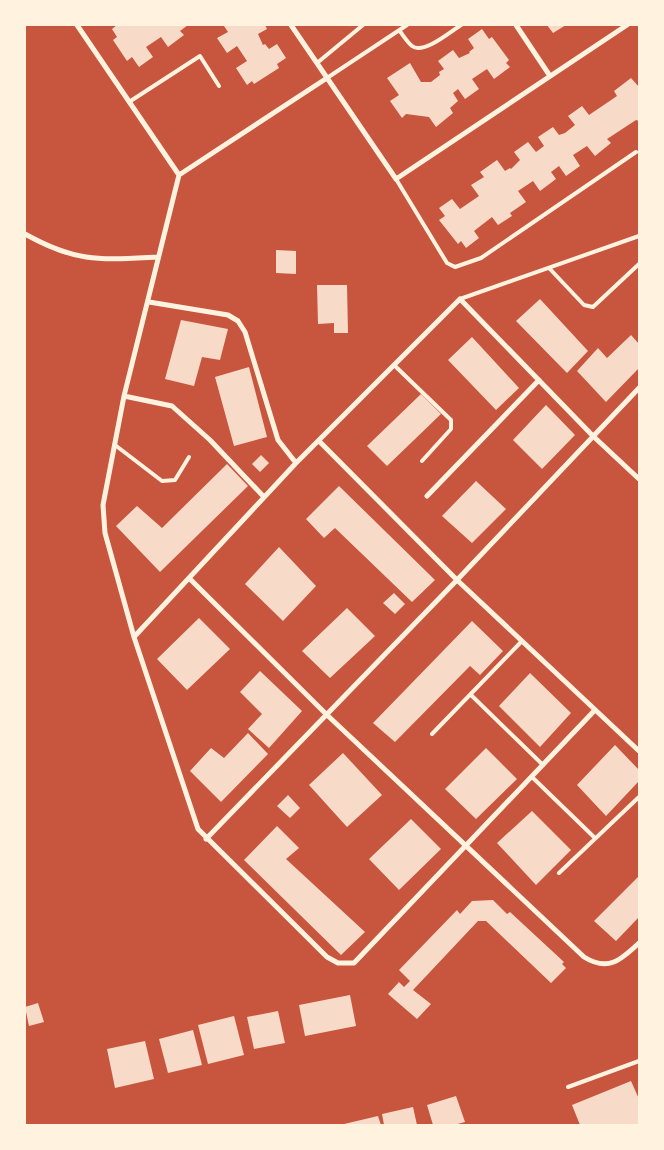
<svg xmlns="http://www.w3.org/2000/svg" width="664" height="1150" font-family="Mulish,sans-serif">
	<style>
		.building { fill: #f7dbc8 }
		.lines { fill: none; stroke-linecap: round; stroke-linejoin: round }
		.service { stroke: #fff3e0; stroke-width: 4 }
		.minor { stroke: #fff3e0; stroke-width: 5 }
	</style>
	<rect width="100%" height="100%" fill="#c8553d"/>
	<!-- building -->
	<path class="building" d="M117 25 133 26 188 25 180 31 184 35 168 47 161 37 146 47 153 57 139 67 132 57 127 61 113 40 117 37 112 29Z
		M226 25H265L267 29 258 34 263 45 265 44 269 49 277 44 286 58 277 64 279 68 254 84 252 81 247 85 236 68 247 61 237 46 227 53 217 38 228 32 224 26Z
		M547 25H566L553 33Z
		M482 29 489 39 492 37 509 60 506 63 510 67 494 79 487 69 472 79 479 89 465 99 458 89 453 93 458 101 450 108 453 113 436 127 429 117 406 114 402 118 390 101 399 95 387 78 410 63 421 82H431L440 75 439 72 444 69 438 61 453 50 459 58 470 53 469 52 474 48 468 39Z
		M631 78 639 87V121L636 120 607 139 611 143 595 156 587 146 573 155 580 166 566 176 559 166 551 172 556 179 540 191 533 181 518 191 526 202 510 213 512 216 498 225 492 217 474 231 479 238 466 248 461 241 458 244 439 220 445 216 439 208 452 199 460 209 479 196 471 185 484 177 480 172 497 160 505 171 510 168 511 169 520 160 514 152 528 142 536 152 544 146 538 137 553 127 559 135 565 133 575 125 568 116 582 106 589 115 617 96 614 91Z
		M276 250 296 251V274L276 273Z
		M317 285H347L348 333H334V323L318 324Z
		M540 299 588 351 567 373 516 321Z
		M181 320 228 329 220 360 202 357 194 386 165 379Z
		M631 335 639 344V368L606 402 577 371 598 348 607 358Z
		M472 337 519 388 496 410 448 360Z
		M249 367 267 437 234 446 215 377Z
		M421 394 441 414 387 466 367 446Z
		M546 405 575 435 542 469 513 440Z
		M261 455 269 463 260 472 252 464Z
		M227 464 248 486 160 572 116 526 137 506 162 528Z
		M476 481 506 509 472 543 442 516Z
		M339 486 435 580 412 602 335 528 324 538 306 519Z
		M279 547 316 586 283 621 245 584Z
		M394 593 405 604 395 614 383 603Z
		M347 608 375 636 330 678 302 651Z
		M199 618 230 649 187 690 157 659Z
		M472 621 503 651 480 675 470 666 395 742 373 723Z
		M260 671 302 711 269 748 248 729 262 714 240 692Z
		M530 673 571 713 540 747 499 706Z
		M248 733 268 754 221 802 190 771 211 748 224 758Z
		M615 745 639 770V781L606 816 577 785Z
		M486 748 517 779 476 819 445 789Z
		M343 753 382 795 347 827 309 785Z
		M288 795 300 808 290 818 277 806Z
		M532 811 571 850 536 885 497 843Z
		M411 819 441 849 399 890 369 859Z
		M277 826 299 848 286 859 365 932 341 955 244 860Z
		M639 876V917L616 941 594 921Z
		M493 900 507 914 510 912 564 962 562 964 566 968 551 983 486 921H478L413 990 431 1004 417 1019 388 994 399 982 404 987 410 981 399 970 457 910 460 914 472 901Z
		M350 995 356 1026 305 1036 299 1005Z
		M38 1003 44 1022 29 1026 25 1007Z
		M278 1011 285 1043 254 1049 247 1017Z
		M234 1016 244 1055 208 1064 198 1025Z
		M193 1030 202 1065 168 1073 159 1039Z
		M145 1041 154 1079 115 1088 107 1049Z
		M631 1081 639 1099V1125H580L572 1105Z
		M456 1096 465 1122 454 1125H433L427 1105Z
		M413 1107 417 1125H384L382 1114Z
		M378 1116 381 1125H345L344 1124Z"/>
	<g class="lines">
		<!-- service -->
		<path class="service" d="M399 30C403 35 407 42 412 46 423 55 450 32 461 25
			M317 63 363 25
			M327 78 407 25
			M129 102 200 56 219 86
			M396 179 447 263 455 267 481 258 636 152
			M549 268 584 305 593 307 639 264
			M460 299 639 236
			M394 365 451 420V429L422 461
			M115 445 162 481 175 480 189 457
			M471 695 543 765
			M432 734 522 641
			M532 777 595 838
			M559 873 639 797
			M568 1087 639 1061"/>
		<!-- minor -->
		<path class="minor" d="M77 25 179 175 327 78
			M291 25 396 179 627 25
			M516 25 550 76
			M179 175 124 396 103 505 105 533 134 637 198 829 327 957 338 963H354L595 710
			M25 234C77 263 100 260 157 257
			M149 302 228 315 238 321 245 332 278 440 296 463
			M124 396 172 406 210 440 264 497
			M319 441 457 580 639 751
			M427 496 539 380
			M189 578 326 714 584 957C608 972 621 960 639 943
			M134 637 296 463 460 299 593 436 639 479
			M206 839 457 580 639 388"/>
	</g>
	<!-- border -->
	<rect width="664" height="1150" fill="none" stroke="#fff3e0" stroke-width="52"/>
</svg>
